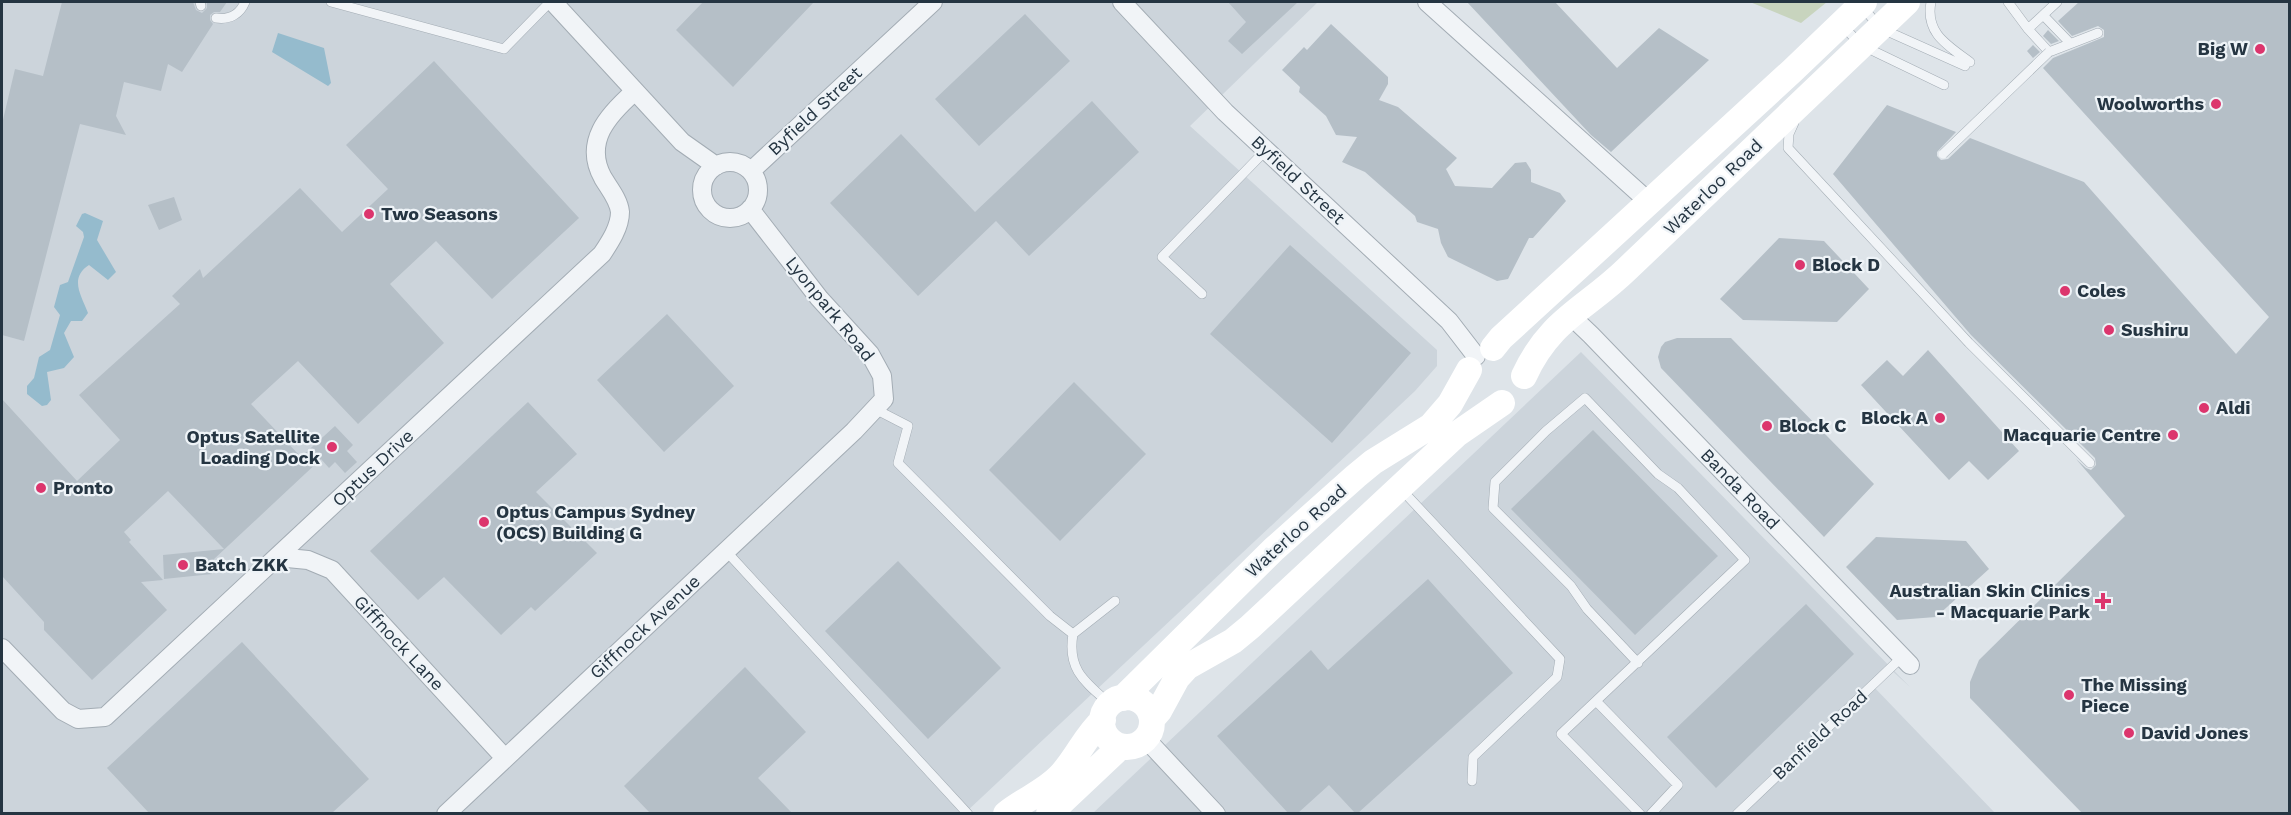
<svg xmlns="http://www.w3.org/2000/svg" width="2291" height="815" font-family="'Work Sans',sans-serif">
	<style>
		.built { fill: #ccd4db }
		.green { fill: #c8d4be }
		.water { fill: #95bbcd }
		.building { fill: #b5bfc7 }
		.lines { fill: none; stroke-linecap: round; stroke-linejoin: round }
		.lane-casing { stroke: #a3acb4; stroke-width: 10 }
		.street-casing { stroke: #a3acb4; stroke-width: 20 }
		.lane { stroke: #f1f4f7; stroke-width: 9 }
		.street { stroke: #f1f4f7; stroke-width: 18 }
		.secondary { stroke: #fff; stroke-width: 26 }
		.lane-bridge-casing { stroke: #a3acb4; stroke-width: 10; stroke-linecap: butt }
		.lane-bridge { stroke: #f1f4f7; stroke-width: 9 }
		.poi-dot { fill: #dc356d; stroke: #eef3f7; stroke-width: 2 }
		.labels { text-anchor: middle; stroke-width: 4.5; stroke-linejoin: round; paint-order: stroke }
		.poi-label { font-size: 18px; font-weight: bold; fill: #253542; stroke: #eef3f7; text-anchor: start }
		.street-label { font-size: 18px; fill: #253542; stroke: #eef3f7 }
	</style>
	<rect width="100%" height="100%" fill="#dee4e9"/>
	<!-- built -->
	<path class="built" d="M2 2H1318L1190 126 1437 350V366L1415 391 965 813 2 814Z
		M1581 352 1910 687 1890 669 1873 686 1995 813 1092 814Z"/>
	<!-- green -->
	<path class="green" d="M1750 2H1827L1801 23Z"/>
	<!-- water -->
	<path class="water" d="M278 33 324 48 331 83 328 86 272 52Z
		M85 213 103 221 97 240 116 272 108 280 89 265C69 278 81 295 88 313L82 321H71L64 333 74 357 64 368 47 372 51 400 47 405 42 406 27 394V386L34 378 39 357 50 350 60 315 54 307 60 285 68 282 84 237 83 232 76 226 82 214Z"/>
	<!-- building -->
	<path class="building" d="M62 2H193L196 10 202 13 207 8V2H227L220 12H214L210 15V20L213 24 182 72 168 64 161 91 124 82 116 116 126 135 80 124 24 341 2 335V124L15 69 43 76Z
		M703 2H814L733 87 676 30Z
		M1228 2H1298L1242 54 1228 41 1246 22Z
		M1467 2H1555L1617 68 1659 28 1709 60 1611 152 1591 135Z
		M2079 2H2289V813H2082L1970 698V682L1979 660 2125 516 2076 459 2086 468 2091 470 2096 465 2095 458 1971 335 1833 174 1887 105 1956 132 1937 152V156L1941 160 1948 159 1970 138 2084 182 2236 354 2269 317 2043 68 2053 58 2104 37V30L2098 26 2072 36 2058 21Z
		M1025 14 1070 61 979 146 935 99Z
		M1331 24 1388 77V84L1379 100 1398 107 1457 158 1446 169 1455 186 1492 188 1515 163 1526 162 1531 170V182L1560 193 1566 201 1533 238H1529L1508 279 1497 281 1448 257 1441 243 1438 229 1417 222 1415 216 1365 172 1342 162 1357 137 1336 135 1326 116 1299 92 1300 87 1282 70 1304 47 1307 50Z
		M2048 30 2059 41 2051 44 2043 36Z
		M2033 45 2040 52 2033 58 2027 51Z
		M434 61 579 218 492 299 436 241 390 284 444 343 358 424 298 361 251 404 301 457 335 426 353 445 347 451 357 462 345 473 335 462 329 468 321 459 213 560 212 574 164 579 163 555 224 549 168 491 124 532 131 540 129 542 163 580 141 582 167 610 92 680 44 630V622L2 576V399L77 481 120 440 79 395 180 304 172 296 200 269 203 278 300 188 342 232 388 189 346 145Z
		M1092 101 1139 152 1029 256 996 221 918 296 830 203 901 134 975 212Z
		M174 197 182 220 159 230 148 205Z
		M1779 238 1824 241 1869 289 1837 322 1743 320 1720 299Z
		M1290 245 1411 353 1332 443 1210 334Z
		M667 314 734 386 664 452 597 380Z
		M1677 338H1731L1874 484 1824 537 1661 368 1658 357 1661 347 1665 342Z
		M1928 350 2019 451 1988 480 1969 461 1949 480 1861 385 1887 360 1903 376Z
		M1074 382 1146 454 1060 541 989 470Z
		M528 402 577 454 536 492 597 553 535 611 531 607 501 635 444 577 418 600 370 551Z
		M1593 430 1718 556 1635 635 1511 509Z
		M1876 537 1966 541 1989 569 1936 617 1897 620 1846 567Z
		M898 561 1001 668 928 739 825 631Z
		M1428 579 1513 673 1358 813H1355L1329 785 1298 813H1288L1217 736 1311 650 1328 670Z
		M1806 604 1854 654 1716 788 1667 737Z
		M242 642 369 779 332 813H149L107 768Z
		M745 667 806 732 758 778 792 813H650L624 786Z"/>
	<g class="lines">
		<defs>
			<path id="lane" d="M200 2 201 6
				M331 2 504 49 550 2
				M1931 2C1925 33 1947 45 1970 62
				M2008 2 2028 29 2049 52 2098 33
				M1862 6 1880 28 1965 66
				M2043 15 2070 43
				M216 18C230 20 240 14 245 2
				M1842 25 1861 45 1944 85
				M2028 29 2057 2
				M1794 123 1789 134 1788 148 1969 343 2090 463
				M1202 294 1162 257 1266 150
				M875 409 908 426 898 463 1050 616 1073 634
				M1401 489 1560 659 1557 677 1473 757 1472 781
				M726 551 968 814
				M1638 663 1587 609 1571 586 1493 508 1495 482 1546 431 1585 398 1658 474 1678 488 1745 560 1561 734 1640 814
				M1597 702 1678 785 1651 814
				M1110 704C1085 682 1067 670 1073 634L1115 601
				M1737 814 1902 657"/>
			<path id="street" d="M553 2 682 142 716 166
				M1122 2 1225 112 1449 321 1476 356
				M1427 2 1649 202
				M702 190a28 28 0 1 1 56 0a28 28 0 1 1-56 0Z
				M751 171 933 2
				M1570 315 1591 335 1910 665
				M277 557 308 560 332 570 505 758
				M2 648 63 711 78 719 105 717 602 254C610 242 620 227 620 212 619 200 609 188 603 178 583 142 608 115 634 92
				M1146 739 1216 814
				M446 814 854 431 884 399 882 376 870 354 819 298 750 209"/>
		</defs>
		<!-- lane casing -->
		<use href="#lane" class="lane-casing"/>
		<!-- street casing -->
		<use href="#street" class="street-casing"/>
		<!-- lane -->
		<use href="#lane" class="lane"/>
		<!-- street -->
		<use href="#street" class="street"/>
		<!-- secondary -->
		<path class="secondary" d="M1493 348 1501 338 1792 71 1864 2
			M1524 376C1550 319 1586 309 1627 269 1721 180 1814 91 1907 2
			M1102 722a25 25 0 1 1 50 0a25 25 0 1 1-50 0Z
			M1123 698 1274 549 1356 476 1373 462 1431 426 1450 404 1469 370
			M1152 719 1159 711 1177 678 1187 667 1233 641 1250 627 1457 434 1502 403
			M1006 814C1023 800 1045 792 1060 776 1077 758 1085 736 1103 720
			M1049 814 1119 748 1124 747"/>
		<defs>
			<path id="lane-bridge" d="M1943 154 2049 52"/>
		</defs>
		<!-- lane-bridge casing -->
		<use href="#lane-bridge" class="lane-bridge-casing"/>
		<!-- lane-bridge -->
		<use href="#lane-bridge" class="lane-bridge"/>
	</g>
	<!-- markers -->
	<g class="poi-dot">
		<circle cx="2260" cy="49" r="6"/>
		<circle cx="2216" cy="104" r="6"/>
		<circle cx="369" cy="214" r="6"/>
		<circle cx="1800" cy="265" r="6"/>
		<circle cx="2065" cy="291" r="6"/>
		<circle cx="2109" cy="330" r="6"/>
		<circle cx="2204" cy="408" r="6"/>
		<circle cx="1940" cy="418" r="6"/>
		<circle cx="1767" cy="426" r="6"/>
		<circle cx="2173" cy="435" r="6"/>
		<circle cx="332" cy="447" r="6"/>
		<circle cx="41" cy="488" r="6"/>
		<circle cx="484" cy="522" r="6"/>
		<circle cx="183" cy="565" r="6"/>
		<path d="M2100 592h6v6h6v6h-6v6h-6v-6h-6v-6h6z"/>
		<circle cx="2069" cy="695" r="6"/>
		<circle cx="2129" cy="733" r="6"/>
	</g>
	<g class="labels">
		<!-- poi labels -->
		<g class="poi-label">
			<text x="2248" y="55" text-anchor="end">Big W</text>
			<text x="2204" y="110" text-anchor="end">Woolworths</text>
			<text x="381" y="220">Two Seasons</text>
			<text x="1812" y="271">Block D</text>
			<text x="2077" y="297">Coles</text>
			<text x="2121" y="336">Sushiru</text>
			<text x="2216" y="414">Aldi</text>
			<text x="1928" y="424" text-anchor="end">Block A</text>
			<text x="1779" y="432">Block C</text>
			<text x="2161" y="441" text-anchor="end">Macquarie Centre</text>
			<text x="320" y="443" text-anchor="end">Optus Satellite<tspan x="320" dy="21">Loading Dock</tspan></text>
			<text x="53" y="494">Pronto</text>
			<text x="496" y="518">Optus Campus Sydney<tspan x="496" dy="21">(OCS) Building G</tspan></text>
			<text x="195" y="571">Batch ZKK</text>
			<text x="2090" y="597" text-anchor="end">Australian Skin Clinics<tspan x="2090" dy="21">- Macquarie Park</tspan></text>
			<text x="2081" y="691">The Missing<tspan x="2081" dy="21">Piece</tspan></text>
			<text x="2141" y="739">David Jones</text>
		</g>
		<!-- street labels -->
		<g class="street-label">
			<text transform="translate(815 111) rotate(-43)" y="6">Byfield Street</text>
			<text transform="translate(1298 180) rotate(43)" y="6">Byfield Street</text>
			<text transform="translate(1713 187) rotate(-44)" y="6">Waterloo Road</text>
			<text transform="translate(830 309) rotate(51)" y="6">Lyonpark Road</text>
			<text transform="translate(373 468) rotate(-43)" y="6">Optus Drive</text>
			<text transform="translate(1740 489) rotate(46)" y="6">Banda Road</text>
			<text transform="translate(1296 531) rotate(-42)" y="6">Waterloo Road</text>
			<text transform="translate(645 627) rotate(-43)" y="6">Giffnock Avenue</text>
			<text transform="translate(399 643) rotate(47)" y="6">Giffnock Lane</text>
			<text transform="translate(1820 735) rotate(-43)" y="6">Banfield Road</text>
		</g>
	</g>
	<!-- border -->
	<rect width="2291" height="815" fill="none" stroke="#253542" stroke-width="6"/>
</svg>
